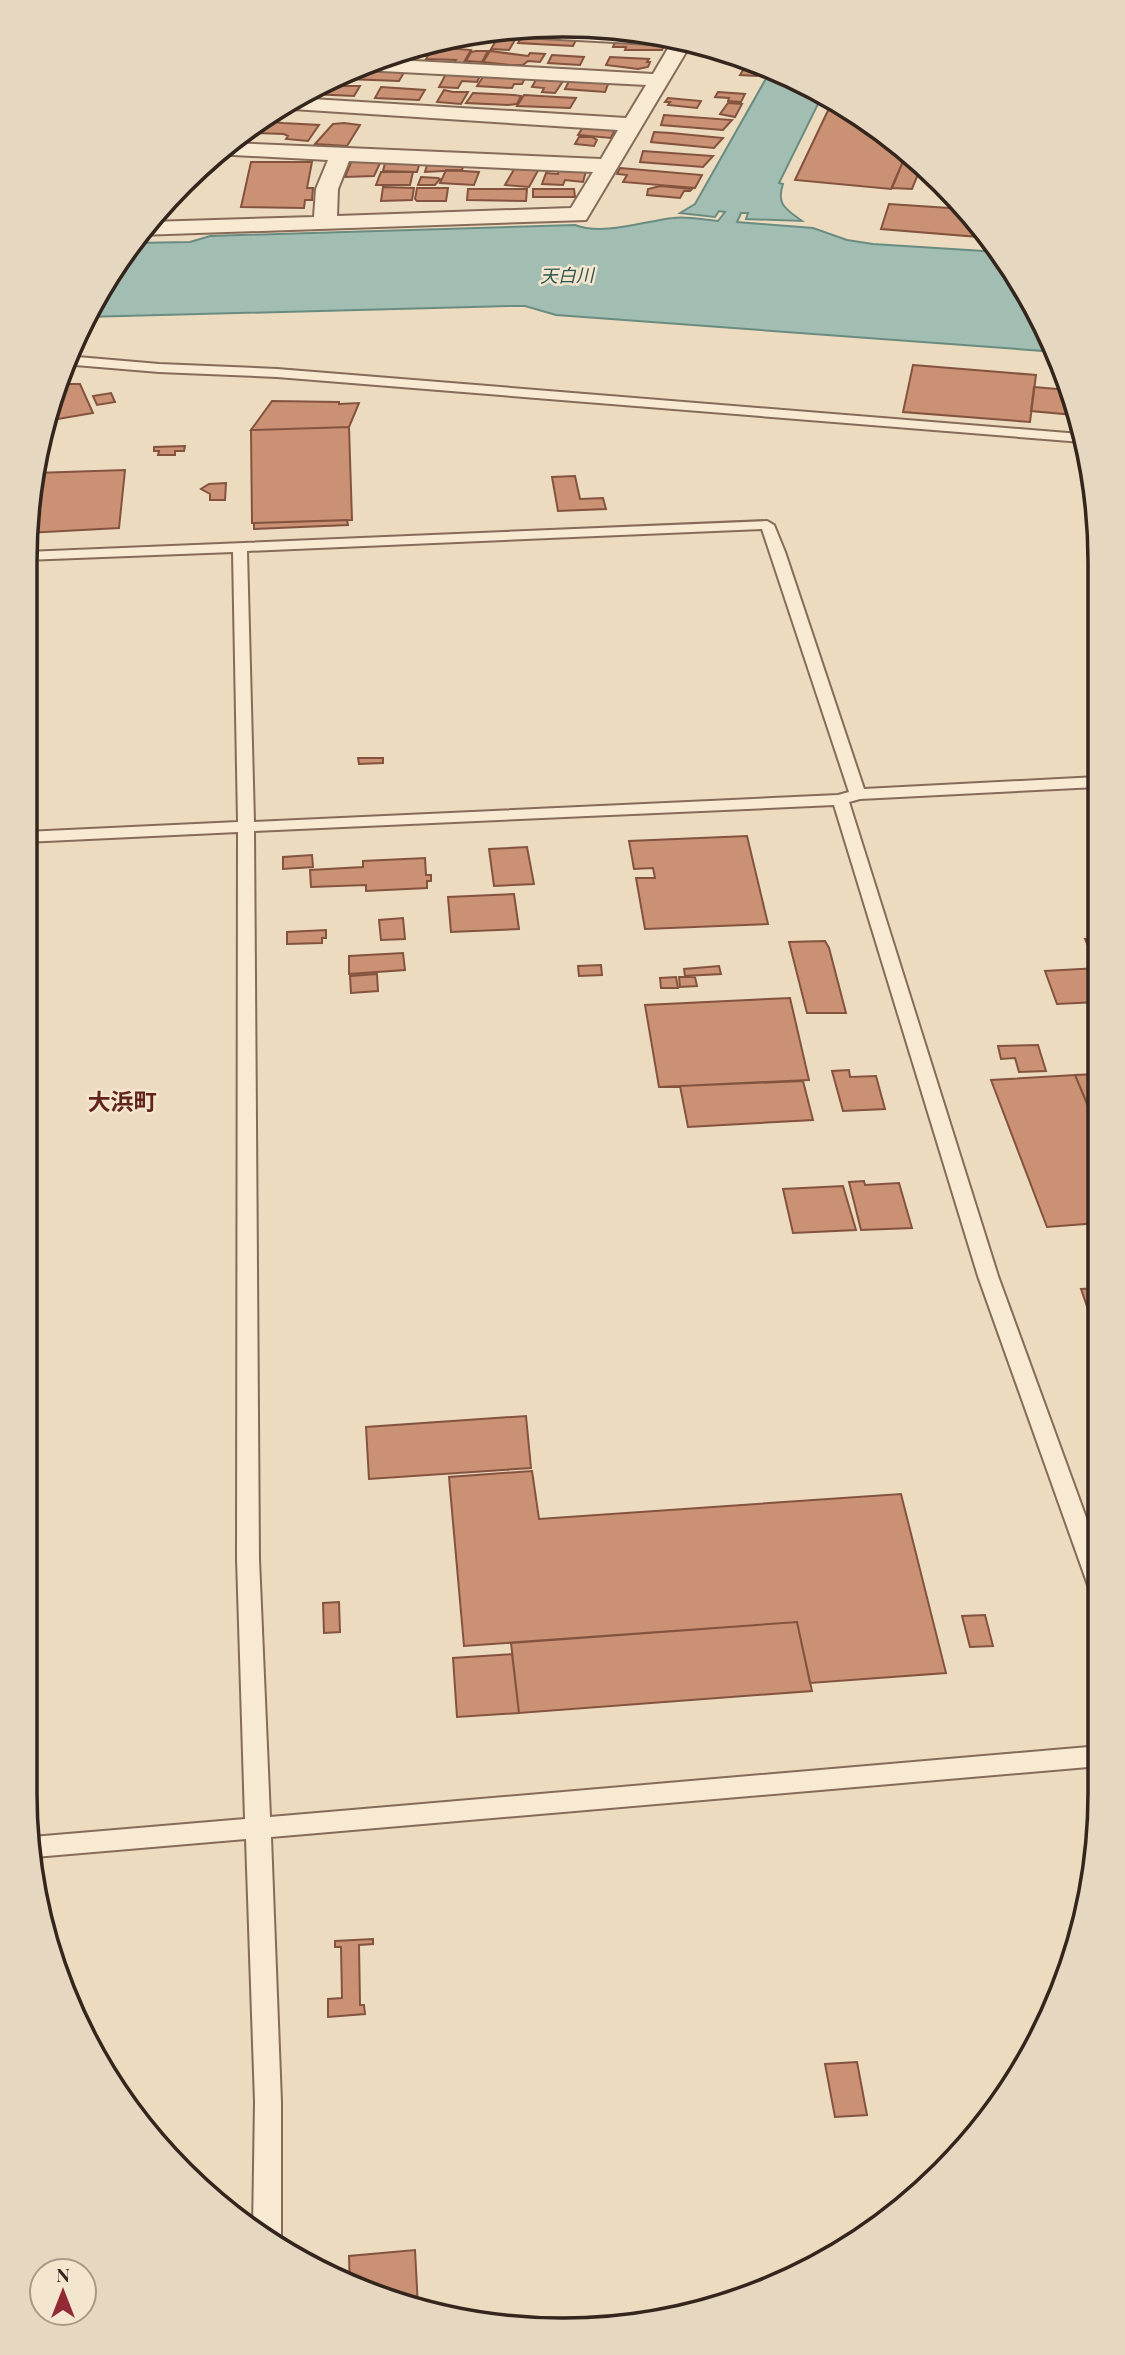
<svg xmlns="http://www.w3.org/2000/svg" width="1125" height="2355" font-family="'Playfair Display','Noto Sans JP',serif">
	<style>
		.water { fill: #a2beb3; stroke: #6a8c80; stroke-width: 2 }
		.building { fill: #ca9175; stroke: #83533e; stroke-width: 2 }
		.lines { fill: none; stroke-linecap: round; stroke-linejoin: round }
		.service-casing { stroke: #856b58; stroke-width: 4 }
		.minor-casing { stroke: #856b58; stroke-width: 4 }
		.service { fill: #f8e9d2; fill-rule: evenodd }
		.minor { fill: #f8e9d2; fill-rule: evenodd }
		.labels { text-anchor: middle; stroke-width: 5; stroke-linejoin: round; paint-order: stroke }
		.far-water-label { font-size: 18px; font-style: italic; fill: #2c544e; stroke: #f4e6ce }
		.quarter-label { font-size: 23px; font-weight: bold; fill: #60241d; stroke: #f4e6ce }
		.rim { fill: none; stroke: #34261c; stroke-width: 3.5 }
	</style>
	<rect width="100%" height="100%" fill="#eddbbf"/>
	<!-- water -->
	<path class="water" d="M772 68 822 96 779 183 783 184C776 205 786 209 802 221L746 219 748 213H741L737 222 813 228 847 240 873 244 999 252 1057 352 556 315 525 306H510L86 317 115 263 132 243 190 242 210 236 575 225C603 236 645 221 673 218 688 216 703 220 718 221L725 212 719 211 715 217 680 213 695 204Z"/>
	<!-- building -->
	<path class="building" d="M467 34 476 33 499 34 495 42 464 40Z
		M523 34 577 38 573 46 518 43Z
		M497 39 515 40 509 50 491 49Z
		M616 40 665 44 662 50H625L626 47H613Z
		M433 47 471 50 464 62 469 63 467 66 453 65 456 60 426 59Z
		M416 48H430L425 56 398 54Z
		M476 51H488L482 62 466 61 471 52Z
		M490 51 528 56 530 53 545 54 540 62 528 61 523 65H511L483 62Z
		M552 55 584 57 580 65 548 63Z
		M610 57 649 59 647 62H650L648 67 638 69 606 65Z
		M748 62 764 64 757 76 740 75Z
		M355 66 406 69 399 81 347 79Z
		M349 69 345 76H349L344 84 331 83 334 77Z
		M447 72 481 74 477 82 462 81 458 88 439 87Z
		M485 74 526 76 522 84H514L512 88 477 86Z
		M538 76 565 78 555 93 542 92 544 88 532 87Z
		M570 79 609 82 605 92 565 89Z
		M322 84 343 86H360L354 96 312 94Z
		M381 87 425 90 419 100 375 98Z
		M444 90 453 92H468L461 104 437 102Z
		M718 92 745 94 741 102 728 101 729 98 715 97Z
		M473 93 514 95 521 96 517 104 508 105 466 103Z
		M524 95 557 97 576 98 570 108 517 106Z
		M668 98 701 101 697 108 668 105 670 102H665Z
		M832 102 890 136 907 152 891 189 795 180Z
		M728 103 742 104 735 117 720 114Z
		M664 115 732 120 723 130 661 125Z
		M265 121 283 123 319 125 308 141 286 139 288 136 284 134 257 133Z
		M333 124 344 123 360 125 347 146 315 144Z
		M584 126 616 128 611 138 578 135Z
		M654 132 671 133 723 138 714 148 651 142Z
		M579 137H592L597 140 594 146 575 144Z
		M643 151 713 156 703 167 640 162Z
		M907 152 921 167 912 189 892 188Z
		M352 160 381 161 374 176 345 177Z
		M389 161 420 162 417 172 383 171 385 163Z
		M251 162H312L307 188H313L312 200H305L304 208 241 207Z
		M428 162 464 163 462 170 425 172Z
		M516 166 540 167 529 187 505 185Z
		M620 168 702 175 695 188 623 182 627 175 617 174Z
		M559 169 586 171 583 182 565 180 563 185 542 184 546 173 558 174Z
		M446 170 479 172 474 185 440 183Z
		M381 172H413L410 185H376Z
		M421 177 438 178 440 179 435 185H418Z
		M660 186 692 189 690 191H684L680 198 647 195 648 189Z
		M383 187 414 188 412 200 381 201Z
		M417 188H448L446 201H417L415 199Z
		M468 189H527L526 201 467 200Z
		M533 189H574L575 197H533Z
		M889 204 964 209 991 238 881 229Z
		M913 365 1036 375 1030 422 903 412Z
		M69 384H80L93 413 46 421 56 387Z
		M1034 387 1068 390 1075 415 1031 411Z
		M111 393 115 402 97 405 93 396Z
		M272 401 339 402V404L359 403 349 427 251 430Z
		M349 427 352 520 252 523 251 430Z
		M185 446 184 451H175V455H158L159 451H154V447Z
		M125 470 119 528 27 533 35 473Z
		M575 476 580 499 603 498 606 509 558 511 552 477Z
		M226 483 225 500H210V494L201 489 209 484Z
		M347 520 348 525 254 529V523Z
		M358 758H383V763L359 764Z
		M747 836 768 924 645 929 636 878H655L653 868 634 869 629 841Z
		M527 847 534 884 494 886 489 849Z
		M312 855 313 867 283 869V857Z
		M425 858 426 875H431V881H427V888L366 891V885L311 887 310 870 363 867V861Z
		M514 894 519 929 451 932 448 897Z
		M403 918 405 939 381 940 379 920Z
		M326 930V938H322V943L287 944V932Z
		M1097 938 1098 957H1093L1085 939Z
		M825 941 829 948 846 1013H807L789 942Z
		M403 953 405 970 349 974V956Z
		M601 965 602 975 579 976 578 966Z
		M719 966 721 974 685 976 684 969Z
		M1098 968V1002L1057 1004 1045 971Z
		M377 974 378 991 351 993 350 976Z
		M676 977 678 988H661L660 978Z
		M679 977H695L697 986 680 987Z
		M790 998 809 1080 659 1087 645 1005Z
		M1038 1045 1046 1071 1019 1072 1015 1058 1001 1059 998 1046Z
		M849 1070 850 1077 876 1076 885 1109 843 1111 832 1071Z
		M1098 1074V1108H1089L1075 1075Z
		M1075 1075 1098 1130V1143H1094L1098 1155V1223L1047 1227 991 1080Z
		M803 1081 813 1120 688 1127 680 1086Z
		M864 1181 865 1185 899 1183 912 1228 861 1230 849 1182Z
		M843 1186 856 1230 793 1233 783 1189Z
		M1099 1288V1341L1081 1289Z
		M526 1416 531 1468 369 1479 366 1427Z
		M532 1471 539 1519 901 1494 946 1673 810 1683 797 1622 464 1646 449 1477Z
		M339 1602 340 1632 324 1633 323 1603Z
		M985 1615 993 1646 970 1647 962 1616Z
		M797 1622 812 1691 519 1713 511 1643Z
		M512 1654 519 1713 457 1717 453 1658Z
		M373 1939V1944L359 1945 360 2005H364L365 2014 328 2017V1999L342 1998 341 1947H335V1941Z
		M857 2062 867 2115 835 2117 825 2064Z
		M415 2250 418 2307 350 2286 349 2256Z"/>
	<g class="lines">
		<defs>
			<path id="service" d="M66 356 159 364 277 369 1080 434 1082 442 277 377 159 372 63 364Z
				M767 521 774 525 785 552 864 789 1097 777V787L860 799 849 802 998 1276 1100 1556V1597L1092 1594 1089 1588 978 1276 834 805 254 831 259 1559 270 1817 1100 1746V1766L271 1837 281 2102V2242L278 2248 253 2230 255 2102 246 1839 35 1857 32 1837 245 1819 237 1559 238 832 25 842V832L238 822 233 552 25 560 26 552ZM762 529 849 792 838 795 254 822 247 551Z"/>
			<path id="minor" d="M543 26 668 35 692 42 586 220 139 235 149 222 314 217 316 189 328 160 216 154 230 143 601 159 618 130 277 108 295 98 626 118 646 85 363 70 355 67 378 59 653 74 670 45 503 36 494 31ZM349 161 593 172 571 208 337 216 338 189Z"/>
		</defs>
		<!-- service casing -->
		<use href="#service" class="service-casing"/>
		<!-- minor casing -->
		<use href="#minor" class="minor-casing"/>
		<!-- service -->
		<use href="#service" class="service"/>
		<!-- minor -->
		<use href="#minor" class="minor"/>
	</g>
	<g class="labels">
		<!-- far-water labels -->
		<g class="far-water-label">
			<text transform="translate(567 276) rotate(-1)" y="6">天白川</text>
		</g>
		<!-- quarter labels -->
		<g class="quarter-label">
			<text x="122" y="1110">大浜町</text>
		</g>
	</g>
	<!-- crop -->
	<path d="M0 0H1125V2355H0ZM562 37H563A525 525 0 0 1 1088 562V1793A525 525 0 0 1 563 2318H562A525 525 0 0 1 37 1793V562A525 525 0 0 1 562 37Z" fill="#e5d7c0" fill-rule="evenodd"/>
	<path class="rim" d="M562 37H563A525 525 0 0 1 1088 562V1793A525 525 0 0 1 563 2318H562A525 525 0 0 1 37 1793V562A525 525 0 0 1 562 37Z"/>
	<!-- north arrow -->
	<g transform="translate(63 2292)"><circle r="33" fill="#f4e6ce" stroke="#a79987" stroke-width="2"/>
	<path d="M0-5L12 26L0 18L-12 26Z" fill="#922934"/>
	<text y="-10" font-size="19" font-weight="bold" text-anchor="middle" fill="#34261c">N</text>
	</g>
</svg>
